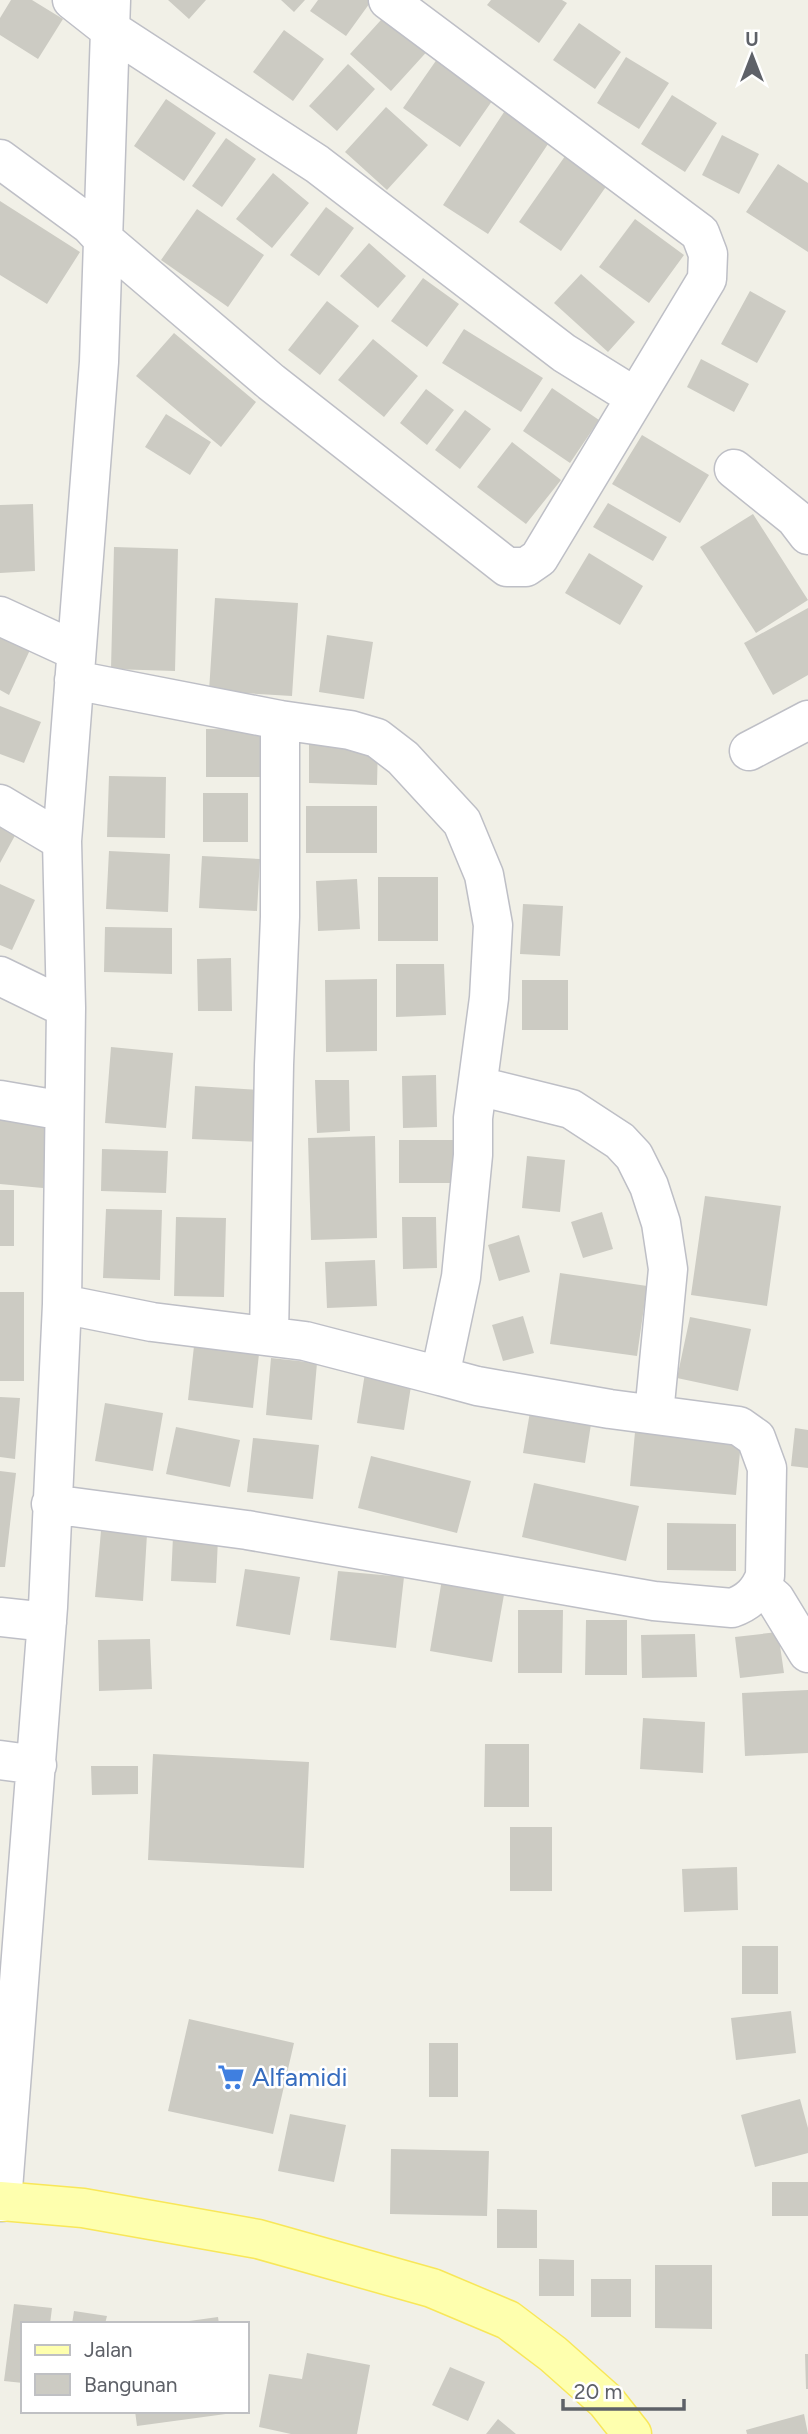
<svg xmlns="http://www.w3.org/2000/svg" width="808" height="2434" font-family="Figtree,sans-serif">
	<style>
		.building { fill: #cccbc3 }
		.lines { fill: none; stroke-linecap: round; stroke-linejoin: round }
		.minor-casing { stroke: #bebfc6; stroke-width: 41 }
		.major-casing { stroke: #f8e759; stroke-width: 41 }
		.minor { stroke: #fff; stroke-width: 38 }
		.major { stroke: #feffae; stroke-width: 38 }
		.labels { text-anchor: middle; stroke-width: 5; stroke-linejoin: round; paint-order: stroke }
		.shop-label { font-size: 26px; fill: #366cbe; stroke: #fff; text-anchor: start }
	</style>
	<rect width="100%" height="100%" fill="#f1f0e7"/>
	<!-- building -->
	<path class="building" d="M11 0H32L63 19 38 59 0 35V18Z
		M168 0H206L189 19Z
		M281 0H305L294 12Z
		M318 0H372L346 36 310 11Z
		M491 0H562L567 3 539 43 487 5Z
		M391 9 432 46 391 91 350 54Z
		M579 23 621 52 595 89 553 60Z
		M284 30 324 59 293 101 253 72Z
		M442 52 499 91 460 147 403 108Z
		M626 57 669 83 639 129 597 103Z
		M348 64 375 89 337 131 309 106Z
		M672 95 717 123 685 172 641 144Z
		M166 99 216 133 184 181 134 146Z
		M508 106 554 135 488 234 443 205Z
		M386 107 428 145 387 190 345 152Z
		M722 135 759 154 739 194 702 175Z
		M226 138 256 159 222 207 192 186Z
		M570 149 612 178 561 251 519 222Z
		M778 164 808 183V252L746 212Z
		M273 173 309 203 272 248 236 219Z
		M0 201 80 252 47 304 0 275Z
		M326 207 354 228 319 276 290 255Z
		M197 209 264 255 228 307 161 260Z
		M635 219 684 255 649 303 599 267Z
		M369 243 406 276 378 308 340 276Z
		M581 274 635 322 608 352 554 303Z
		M423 278 459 304 427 347 391 321Z
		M750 291 786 311 757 363 721 344Z
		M327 301 359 326 320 375 288 350Z
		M464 329 543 378 521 412 442 363Z
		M174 333 256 402 221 447 136 376Z
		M373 339 418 376 384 417 338 380Z
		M701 359 749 384 734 412 687 387Z
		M552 388 599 420 570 463 523 431Z
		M426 389 454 410 427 445 400 423Z
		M465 410 491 429 460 469 435 450Z
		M166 414 211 442 190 475 145 447Z
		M642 435 709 475 680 523 612 484Z
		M512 442 561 480 526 524 477 487Z
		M608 503 667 537 653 561 593 527Z
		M33 504 35 571 0 573V505Z
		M753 514 808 600 756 633 700 547Z
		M114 547 178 549 175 671 111 669Z
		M589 553 643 586 620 625 565 593Z
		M215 598 298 603 292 696 209 691Z
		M808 608V675L773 695 744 643Z
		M0 620 36 637 9 695 0 690Z
		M327 635 373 642 364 699 319 692Z
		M0 706 41 722 24 763 0 754Z
		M206 729 271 730V777H206Z
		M309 740 378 742 377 785 309 783Z
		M109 776 166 777 165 838 107 837Z
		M203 793H248V842H203Z
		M306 806H377V853H306Z
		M0 807 24 819 0 863Z
		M109 851 170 854 168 912 106 909Z
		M202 856 260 859 257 911 199 908Z
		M378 877H438V941H378Z
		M357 879 360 929 318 931 316 881Z
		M0 884 35 900 12 950 0 945Z
		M523 904 563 906 560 956 520 954Z
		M105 927 172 928V974L104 972Z
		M231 958 232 1011H198L197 959Z
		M396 964H444L446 1015 396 1017Z
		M377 979V1051L326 1052 325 980Z
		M522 980H568V1030H522Z
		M111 1047 173 1053 166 1128 105 1123Z
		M436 1075 437 1127 403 1128 402 1076Z
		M315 1080H349L350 1131 317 1133Z
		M195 1086 261 1090 259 1142 192 1139Z
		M0 1106 49 1110 43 1188 0 1184Z
		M375 1136 377 1238 311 1240 308 1138Z
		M399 1140H457V1183H399Z
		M102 1149 168 1151 166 1193 101 1191Z
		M527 1156 565 1160 560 1212 522 1208Z
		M0 1190H14V1246H0Z
		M705 1196 781 1206 767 1306 691 1295Z
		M106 1209 162 1210 160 1280 103 1278Z
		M602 1212 613 1249 583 1258 571 1222Z
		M176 1217 226 1218 224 1297 174 1296Z
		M402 1217H436L437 1268 403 1269Z
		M519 1235 530 1272 499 1281 488 1245Z
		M375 1260 377 1306 327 1308 325 1262Z
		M560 1273 647 1286 637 1356 550 1344Z
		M0 1292H24V1381H0Z
		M523 1316 534 1353 503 1361 492 1325Z
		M690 1317 751 1329 738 1391 677 1378Z
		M195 1337 260 1345 253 1408 188 1400Z
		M271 1358 317 1363 312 1420 266 1415Z
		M365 1373 412 1380 404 1430 357 1423Z
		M0 1397 20 1398 15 1459 0 1457Z
		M532 1400 593 1411 585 1463 523 1453Z
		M105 1403 163 1413 153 1471 95 1461Z
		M176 1427 240 1440 230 1487 166 1474Z
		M795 1428 808 1430V1468L791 1466Z
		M635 1432 741 1441 736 1495 630 1486Z
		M253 1438 319 1445 313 1499 247 1492Z
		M371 1456 471 1481 457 1533 358 1508Z
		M0 1471 16 1473 5 1567H0Z
		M534 1483 639 1506 626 1561 522 1537Z
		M667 1523 736 1524V1571L667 1570Z
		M101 1531 147 1534 143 1601 95 1597Z
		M173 1536 218 1538 216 1583 171 1581Z
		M245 1569 300 1577 290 1635 236 1626Z
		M338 1571 404 1577 396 1648 330 1640Z
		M442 1579 505 1589 492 1662 430 1651Z
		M518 1610H563L562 1673H518Z
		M586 1620H627V1675H585Z
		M778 1632 784 1673 740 1678 735 1637Z
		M695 1634 697 1677 642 1678 641 1635Z
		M150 1639 152 1689 99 1691 98 1640Z
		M808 1690V1753L745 1756 742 1693Z
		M643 1718 705 1722 703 1773 640 1769Z
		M485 1744H529V1807H484Z
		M153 1754 309 1762 304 1868 148 1860Z
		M91 1766H138V1794L92 1795Z
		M510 1827H552V1891H510Z
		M737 1867 738 1910 684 1912 682 1869Z
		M742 1946H778V1994H742Z
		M791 2011 796 2053 736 2060 731 2018Z
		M189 2019 294 2043 273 2134 168 2111Z
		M429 2043H458V2097H429Z
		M800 2099 808 2128V2153L755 2167 741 2115Z
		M290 2114 346 2125 334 2182 278 2171Z
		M391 2149 489 2151 487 2216 390 2214Z
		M772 2182H808V2216H772Z
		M497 2209 537 2210V2248H497Z
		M539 2259 574 2260V2296H539Z
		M655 2265H712V2329L655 2328Z
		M591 2279H631V2317H591Z
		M14 2304 52 2308 50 2324H23V2383L4 2381Z
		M74 2311 107 2316 105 2324H72Z
		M218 2317 219 2324H182V2322Z
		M307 2353 370 2365 357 2434H291L259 2427 269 2374 302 2379Z
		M805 2354H808V2389H806Z
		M450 2367 485 2382 468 2421 432 2405Z
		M135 2411H233V2413L137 2426Z
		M804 2414 808 2434H747L746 2430Z
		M498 2419 516 2434H486Z"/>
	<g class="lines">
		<defs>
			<path id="minor" d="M72 0 105 26 317 164 564 353 635 397
				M0 159 90 225 103 239 271 382 507 567H526L539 558 707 279 708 254 700 233 388 0
				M734 469 795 518 808 535
				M0 616 76 651
				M749 751 808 720
				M0 804 62 841
				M0 976 66 1008
				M478 1086 571 1109 620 1141 634 1156 649 1186 661 1223 668 1269 654 1414
				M0 1100 64 1111
				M62 1304 152 1322 305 1341 440 1376 461 1277 473 1155V1118L489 998 493 925 484 875 462 822 403 758 377 738 350 730 280 720 74 680
				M269 1336 274 1065 280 917V720
				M51 1504 247 1530 654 1601 732 1608C749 1602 759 1592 765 1576L767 1468 756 1438 739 1426 610 1409 477 1386 440 1376
				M761 1587 775 1599 808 1653
				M0 1617 47 1622
				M0 1760 37 1765
				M2 2202 48 1607 62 1304 66 1008 62 841 99 362 111 0"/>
			<path id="major" d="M0 2201 83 2208 258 2239 432 2288 508 2320 553 2354 606 2401 632 2434"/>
		</defs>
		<!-- minor casing -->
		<use href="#minor" class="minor-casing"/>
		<!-- major casing -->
		<use href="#major" class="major-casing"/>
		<!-- minor -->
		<use href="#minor" class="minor"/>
		<!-- major -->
		<use href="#major" class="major"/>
	</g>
	<!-- icons -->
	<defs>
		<symbol id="supermarket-bare" viewBox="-9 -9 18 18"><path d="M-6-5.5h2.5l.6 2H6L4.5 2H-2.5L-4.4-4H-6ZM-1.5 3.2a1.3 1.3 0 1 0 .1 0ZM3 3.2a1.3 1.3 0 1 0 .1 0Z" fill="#3f7fe0" stroke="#fff" stroke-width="2.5" paint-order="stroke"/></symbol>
	</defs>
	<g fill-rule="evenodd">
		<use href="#supermarket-bare" x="212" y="2058" width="38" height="38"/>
	</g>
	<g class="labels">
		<!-- shop labels -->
		<g class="shop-label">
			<text x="252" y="2086">Alfamidi</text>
		</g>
	</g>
	<!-- legend -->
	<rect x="21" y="2322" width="228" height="91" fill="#ffffff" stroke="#bfc0c3" stroke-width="2"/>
	<rect x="35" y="2345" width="35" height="10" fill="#feffae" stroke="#bfc0c3" stroke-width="2"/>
	<text x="84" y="2357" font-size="21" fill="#5e6168">Jalan</text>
	<rect x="35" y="2374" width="35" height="21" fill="#cccbc3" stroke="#bfc0c3" stroke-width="2"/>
	<text x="84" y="2392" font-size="21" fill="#5e6168">Bangunan</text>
	<!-- north arrow -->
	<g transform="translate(752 56)" stroke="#ffffff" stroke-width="5" paint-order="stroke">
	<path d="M0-5L12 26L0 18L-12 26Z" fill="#5e6168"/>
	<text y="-10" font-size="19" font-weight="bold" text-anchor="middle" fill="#5e6168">U</text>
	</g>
	<!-- scale -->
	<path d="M563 2399v10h121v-10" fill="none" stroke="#5e6168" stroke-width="3.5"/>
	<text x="574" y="2399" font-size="21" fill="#5e6168" stroke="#ffffff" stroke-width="5" paint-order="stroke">20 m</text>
</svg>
